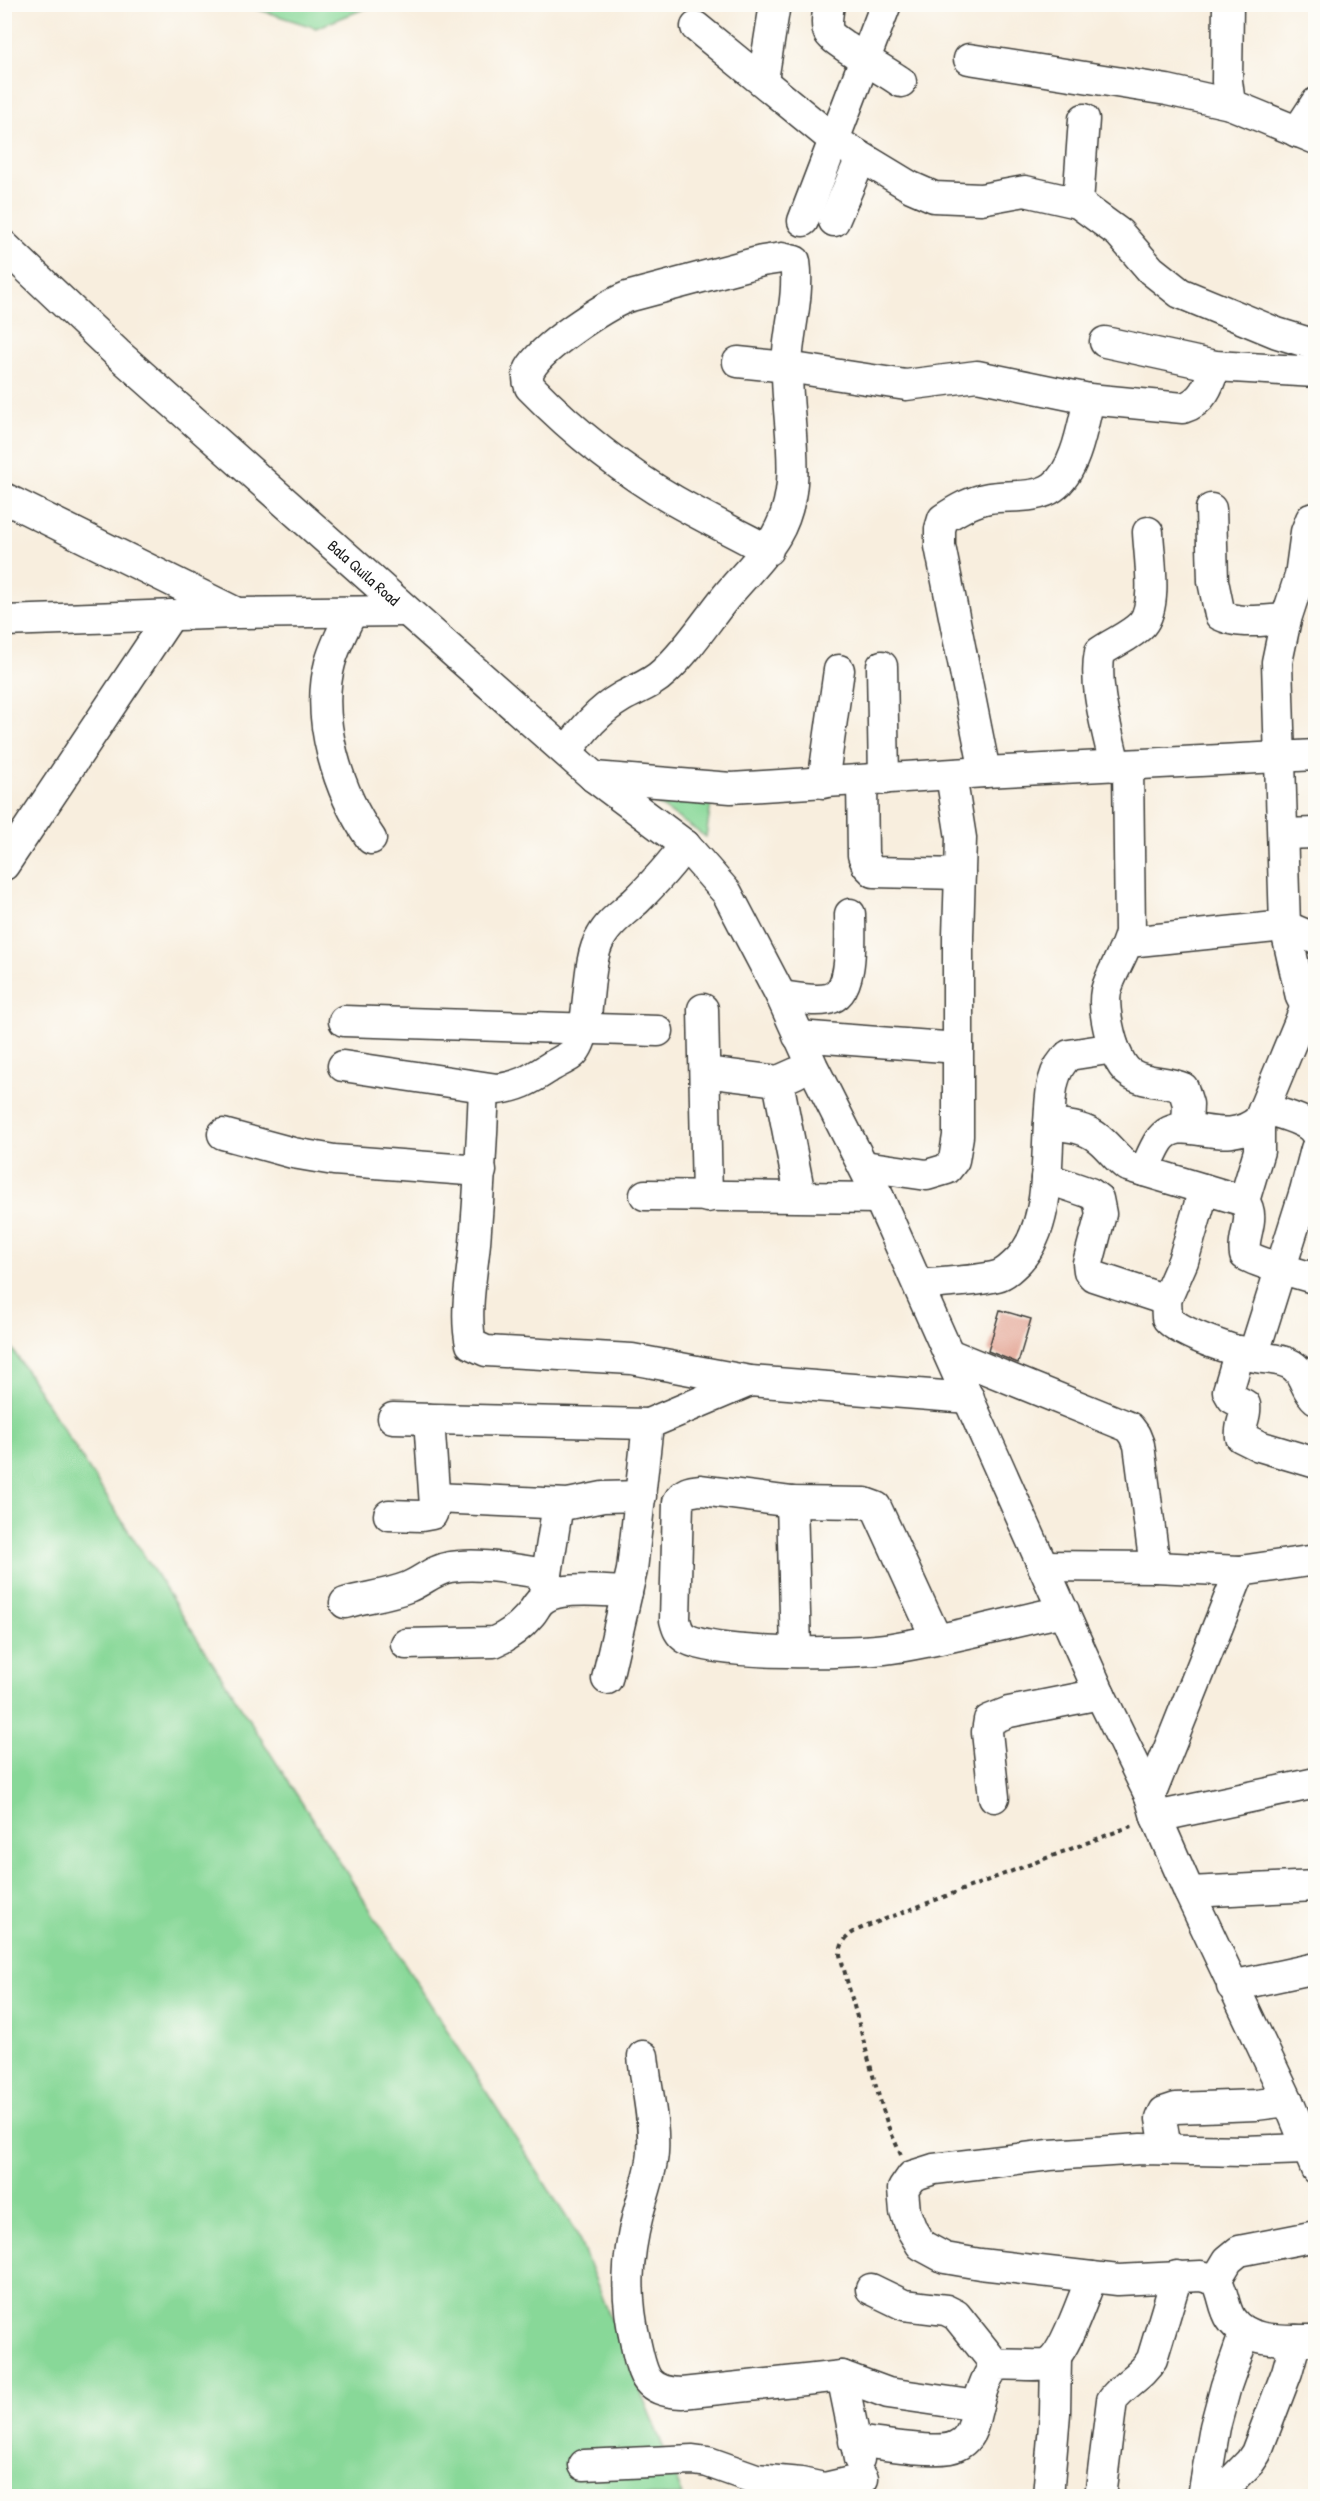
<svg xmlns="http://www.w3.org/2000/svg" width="1320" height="2501" font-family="'Patrick Hand',sans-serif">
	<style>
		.green { fill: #88d898; stroke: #527a5a; stroke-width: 1.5 }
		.building { fill: #e09a88 }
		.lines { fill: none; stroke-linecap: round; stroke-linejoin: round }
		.minor-casing { stroke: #3d3c39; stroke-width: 33 }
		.path { stroke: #3d3c39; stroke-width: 4; stroke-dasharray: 4.5 4.5; stroke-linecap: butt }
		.minor { stroke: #fff; stroke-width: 30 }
		.labels { text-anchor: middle; stroke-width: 4.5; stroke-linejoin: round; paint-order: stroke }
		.street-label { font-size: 16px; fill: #1c1c1c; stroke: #fdfcf7 }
	</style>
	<rect width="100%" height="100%" fill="#fdfcf7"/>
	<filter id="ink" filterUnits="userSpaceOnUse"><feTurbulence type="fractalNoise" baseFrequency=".0167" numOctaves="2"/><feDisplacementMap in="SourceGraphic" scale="12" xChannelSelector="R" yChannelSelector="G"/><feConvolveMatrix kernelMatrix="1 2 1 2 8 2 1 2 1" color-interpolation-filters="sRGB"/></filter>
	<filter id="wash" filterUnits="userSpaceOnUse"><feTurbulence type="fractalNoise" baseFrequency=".008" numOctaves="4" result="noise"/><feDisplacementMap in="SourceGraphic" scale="24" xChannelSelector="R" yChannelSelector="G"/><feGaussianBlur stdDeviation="1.35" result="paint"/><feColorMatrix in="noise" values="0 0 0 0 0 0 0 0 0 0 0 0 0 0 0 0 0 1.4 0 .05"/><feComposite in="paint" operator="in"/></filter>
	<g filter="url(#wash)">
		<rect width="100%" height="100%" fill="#f8eede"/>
		<!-- green -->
		<path class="green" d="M244 5H374L316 28Z
			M712 798 706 837 656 803Z
			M4 1336 576 2232 683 2496H5Z"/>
		<g id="blocks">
			<!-- building -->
			<path class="building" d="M1000 1310 1031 1319 1018 1363 988 1351Z"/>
		</g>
	</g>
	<g filter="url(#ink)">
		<use href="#blocks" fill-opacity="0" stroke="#3d3c39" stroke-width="1.5"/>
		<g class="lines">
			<defs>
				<g id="minor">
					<path d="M829 4C828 13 825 25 829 33 831 40 890 74 901 82"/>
					<path d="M1228 4 1227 81 1230 104 1316 139"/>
					<path d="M696 27 835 141 911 187 934 197 981 199 1025 191 1078 203 1119 233 1151 270 1180 293 1277 333 1316 345"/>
					<path d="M969 59 1167 90 1230 104"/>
					<path d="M763 80 775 4"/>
					<path d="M1297 132 1316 103"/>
					<path d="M1078 203 1084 119"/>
					<path d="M803 221 886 4"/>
					<path d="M834 221 861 158"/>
					<path id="s1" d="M4 246 117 353 594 777 685 845 727 893 781 996 813 1067 879 1198 1100 1694 1150 1796 1156 1817 1189 1892 1288 2101 1316 2169"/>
					<path d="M1105 342 1215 366 1316 372"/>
					<path d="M738 362 787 367 906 385 977 376 1089 399 1183 408C1203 402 1209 385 1215 366"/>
					<path d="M4 498 233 611"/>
					<path d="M1211 509 1213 581 1220 615C1240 625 1264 620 1286 619"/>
					<path d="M1316 518 1311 519 1306 532 1300 576 1286 619 1277 662 1285 926 1301 997 1316 1025"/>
					<path d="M352 612C344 628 335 645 330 663 315 719 338 792 371 839"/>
					<path d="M4 621 236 613 405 611"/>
					<path d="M882 666 884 779"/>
					<path d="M567 751C583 730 598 711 622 697 636 689 652 684 664 672 688 650 705 623 725 598 758 558 787 539 792 483 795 444 786 404 787 365 788 330 800 297 795 261L782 258 762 261 627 297C603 307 542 347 530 369 527 375 528 382 530 387 573 431 621 470 675 501 705 518 737 534 768 550"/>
					<path d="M1128 765 1130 932C1126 953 1111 971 1106 991 1102 1010 1113 1062 1130 1073 1145 1084 1167 1080 1183 1088L1188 1104 1187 1127"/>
					<path d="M1115 766C1108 732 1093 686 1100 652 1114 642 1131 636 1142 624 1158 605 1149 556 1148 532"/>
					<path d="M985 772 940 546V529L943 519C958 509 972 501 989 498 1008 495 1037 499 1053 487 1076 471 1083 424 1089 399"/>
					<path d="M594 777 731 788 985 772 1316 755"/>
					<path d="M862 781 863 855 867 865 874 872 960 874"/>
					<path d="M823 783 839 670"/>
					<path d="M1283 834 1316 833"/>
					<path d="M4 865 171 615"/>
					<path d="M1128 942 1285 926 1316 939"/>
					<path d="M781 996C796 998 813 1002 828 999 855 994 850 935 850 914"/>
					<path d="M703 1009 707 1197"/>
					<path d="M344 1021 658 1031"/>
					<path d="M798 1036 958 1048"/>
					<path d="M343 1066 497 1089C517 1087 530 1080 547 1069 554 1064 564 1060 571 1055 594 1036 583 965 601 937 609 922 624 912 636 901 654 883 670 866 685 845"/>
					<path d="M705 1072 778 1081 796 1073"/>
					<path d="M778 1081 800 1195"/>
					<path d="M484 1088C482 1140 479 1192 475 1243 472 1275 464 1313 471 1344L486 1351 632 1359 750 1381 969 1398"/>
					<path d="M1264 1108C1278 1114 1309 1119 1316 1134"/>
					<path d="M1049 1124C1067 1126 1085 1127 1099 1139 1110 1148 1116 1158 1127 1166L1244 1201C1257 1219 1241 1236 1245 1255 1262 1265 1295 1272 1316 1279"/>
					<path d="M223 1134 293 1153 334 1160 481 1171"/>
					<path d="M864 1166 927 1175 947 1169 954 1160 958 1136V936L961 838 951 775"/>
					<path d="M1144 1171C1149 1162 1153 1150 1159 1141 1181 1109 1222 1152 1259 1120L1305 1009"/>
					<path d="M1046 1178 1090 1193 1098 1199 1101 1214 1088 1263 1089 1271 1093 1276 1166 1300"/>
					<path d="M1204 1189 1183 1261 1166 1300 1167 1318C1180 1334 1230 1349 1252 1356 1263 1359 1277 1358 1288 1363 1305 1370 1303 1388 1316 1399"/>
					<path d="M645 1195 879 1198"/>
					<path d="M1244 1201 1259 1151V1120"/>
					<path d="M919 1285C944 1282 973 1282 997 1276 1005 1274 1013 1266 1019 1260 1050 1226 1046 1167 1049 1123 1051 1099 1049 1072 1069 1055L1114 1048"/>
					<path d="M1240 1351 1228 1391 1232 1398 1245 1405C1247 1416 1239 1425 1241 1437L1259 1446 1316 1463"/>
					<path d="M949 1354 1129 1427 1135 1435 1139 1445 1155 1567"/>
					<path d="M1253 1356 1305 1191 1316 1149"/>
					<path d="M393 1418 648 1424"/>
					<path d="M435 1498 568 1504 603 1497 641 1496"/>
					<path d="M792 1502 796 1651"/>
					<path d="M389 1515 421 1516 432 1514 435 1506 429 1419"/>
					<path d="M1043 1566 1155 1567 1240 1571 1316 1560"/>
					<path d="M544 1593 558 1504"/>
					<path d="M345 1603C366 1597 388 1595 408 1587 423 1581 433 1570 450 1567 481 1562 516 1570 547 1574"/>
					<path d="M936 1638 876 1507 865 1503 792 1502 701 1490C690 1491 683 1492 678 1502L675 1620C677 1628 679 1635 687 1639 720 1656 853 1654 892 1648 950 1639 1007 1623 1064 1611"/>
					<path d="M406 1644 494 1642C509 1636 521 1626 531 1614 535 1609 538 1602 543 1599 560 1585 606 1592 627 1592"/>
					<path d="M607 1679 632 1570 648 1424 750 1381"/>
					<path d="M1150 1796 1240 1571"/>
					<path d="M994 1797 987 1732 989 1720 1009 1712 1100 1694"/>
					<path d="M1156 1817 1316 1783"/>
					<path d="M1189 1892 1316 1886"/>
					<path d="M1232 1986 1316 1968"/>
					<path d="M643 2056C646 2087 655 2121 653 2152 652 2172 643 2194 638 2214 626 2261 625 2297 636 2345 643 2377 646 2392 682 2393L842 2376 888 2393 978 2406"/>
					<path d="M1166 2148 1161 2119 1164 2112 1176 2108 1256 2105 1288 2101"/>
					<path d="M1306 2149 1244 2151 1141 2149 1050 2155 934 2169 912 2176 903 2189 905 2212 912 2230 921 2245 945 2258 980 2264 1118 2280 1201 2276 1216 2280C1224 2292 1223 2307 1231 2319 1248 2345 1289 2339 1316 2340"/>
					<path d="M1216 2280 1228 2260 1239 2251 1316 2236"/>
					<path d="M871 2289 904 2305 946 2310 956 2315 996 2365"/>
					<path d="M842 2376 859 2459"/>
					<path d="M854 2441C876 2443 940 2455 956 2446 969 2440 973 2429 975 2417 979 2400 984 2378 996 2365 1009 2363 1039 2367 1047 2364 1065 2356 1083 2296 1092 2277"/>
					<path d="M584 2465 693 2460 708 2462 756 2479 801 2483 824 2488 863 2479"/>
					<path d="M1048 2496 1055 2413 1056 2357"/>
					<path d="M1100 2496 1112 2400C1123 2384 1142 2377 1152 2359L1177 2276"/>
					<path d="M1203 2496 1215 2427 1226 2386 1245 2332"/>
					<path d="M1217 2496 1250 2462 1256 2453 1287 2372 1296 2340"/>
				</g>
			</defs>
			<!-- minor casing -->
			<use href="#minor" class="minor-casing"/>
			<!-- path -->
			<path class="path" d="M901 2155 888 2126 877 2090 840 1955C841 1932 861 1929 880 1921L1134 1825"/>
			<!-- minor -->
			<use href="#minor" class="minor"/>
		</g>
	</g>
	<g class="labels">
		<!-- street labels -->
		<g class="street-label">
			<text dy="6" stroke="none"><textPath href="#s1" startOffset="486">Bala Quila Road</textPath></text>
		</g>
	</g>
	<!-- margin -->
	<rect width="1320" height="2501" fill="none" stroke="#fdfcf7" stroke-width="24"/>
</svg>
